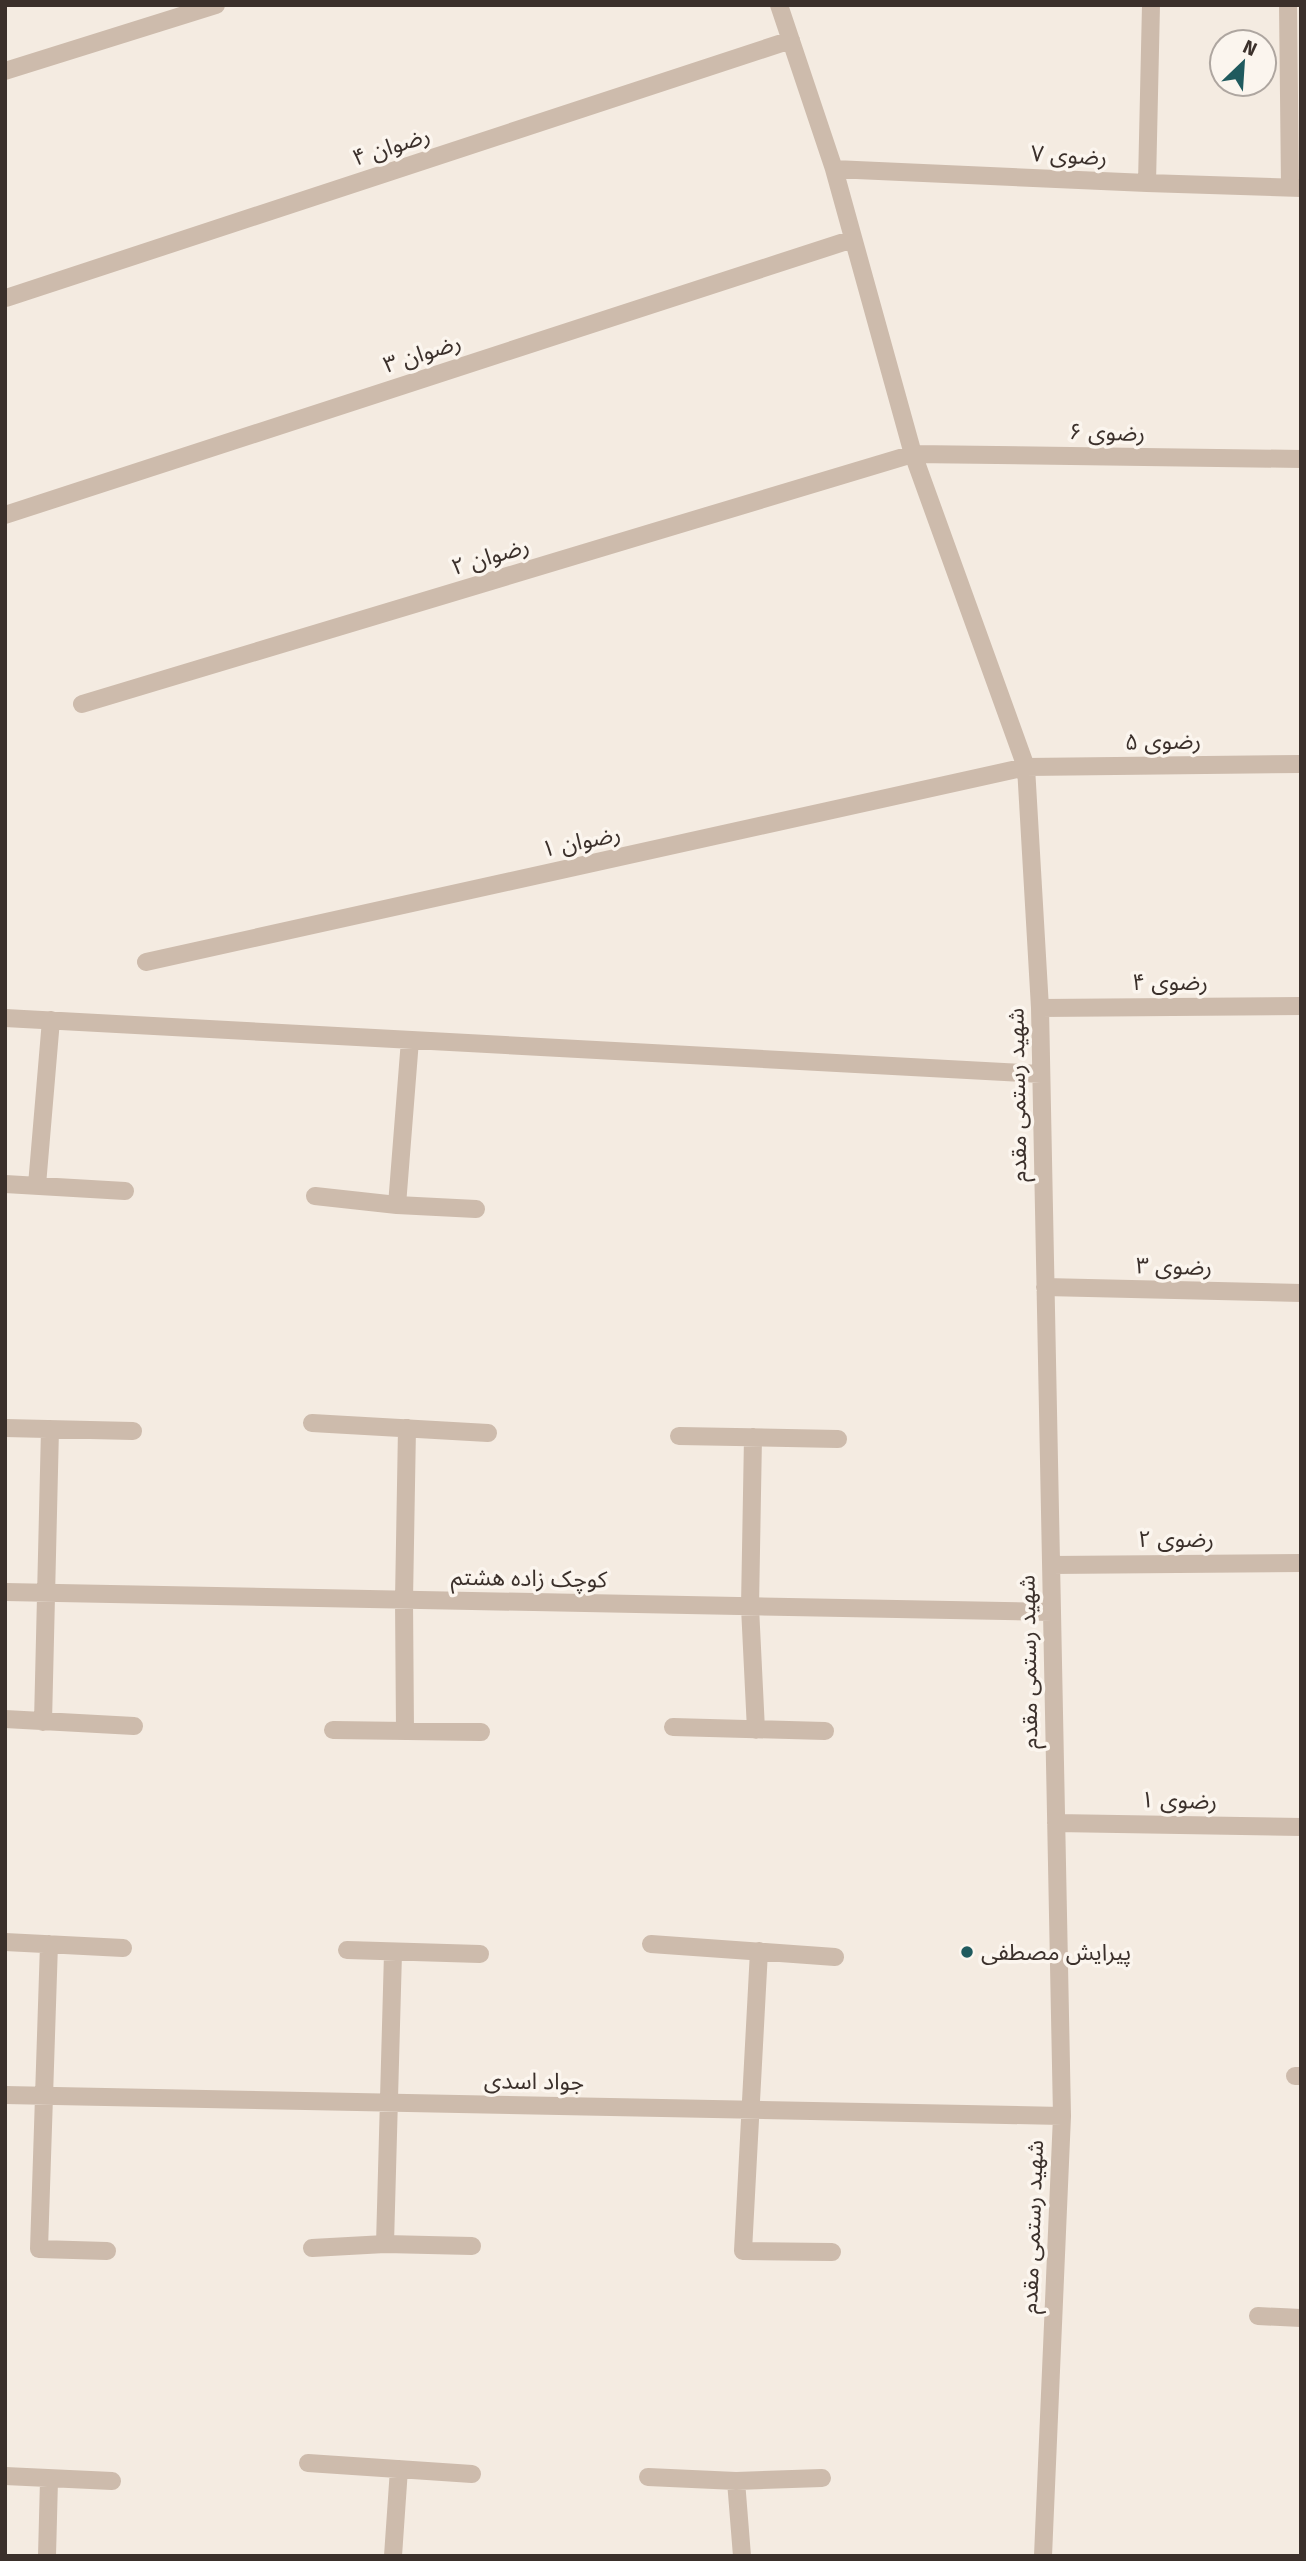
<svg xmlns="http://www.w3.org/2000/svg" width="1306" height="2561" font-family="'Fira Sans','Noto Sans Arabic',sans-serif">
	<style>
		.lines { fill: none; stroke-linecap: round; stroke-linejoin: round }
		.minor { stroke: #cdbbac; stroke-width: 18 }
		.poi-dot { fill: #1f5a5e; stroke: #fbf5ee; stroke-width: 2.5 }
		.labels { text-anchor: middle; stroke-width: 7; stroke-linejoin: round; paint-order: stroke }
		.street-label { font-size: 23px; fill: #3b302b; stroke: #fbf5ee }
		.poi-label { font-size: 23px; fill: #3b302b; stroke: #fbf5ee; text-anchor: start }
	</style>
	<rect width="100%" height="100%" fill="#f4ebe1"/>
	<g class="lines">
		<!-- minor -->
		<path class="minor" d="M779 5 834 169 913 454 1026 767 1040 1008 1062 2116 1043 2556
			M1288 5 1290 187
			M5 71 216 5
			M834 169 1147 183 1301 188
			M1147 183 1151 5
			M6 298 791 40
			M5 515 853 239
			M82 704 913 454 1301 459
			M146 962 1026 767 1301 764
			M1040 1008 1301 1006
			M5 1018 1041 1074
			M5 1184 125 1191
			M37 1185 51 1020
			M315 1196 397 1205 476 1209
			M397 1205 410 1040
			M1045 1287 1301 1293
			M312 1423 488 1433
			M5 1428 133 1431
			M679 1436 838 1439
			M753 1437 750 1607 756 1730
			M1051 1565 1301 1563
			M5 1592 1052 1612
			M5 1719 134 1726
			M43 1722 50 1429
			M673 1727 825 1731
			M333 1730 481 1732
			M405 1731 404 1600 407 1428
			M1056 1823 1301 1827
			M5 1942 123 1948
			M49 1944 39 2249 107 2251
			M651 1944 835 1957
			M347 1950 480 1954
			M759 1951 743 2251 832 2252
			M1295 2076H1301
			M5 2095 1062 2116
			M385 2244 393 1953
			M312 2248 385 2244 472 2246
			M1258 2316 1301 2318
			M308 2463 472 2474
			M5 2476 112 2481
			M648 2477 736 2481 822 2478
			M736 2481 742 2556
			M47 2556 49 2480
			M393 2556 399 2469"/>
	</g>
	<!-- markers -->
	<circle class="poi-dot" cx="967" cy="1952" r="7"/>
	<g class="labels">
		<!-- street labels -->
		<g class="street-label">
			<text transform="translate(391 146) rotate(-18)" y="8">رضوان ۴</text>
			<text transform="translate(1069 155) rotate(3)" y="8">رضوی ۷</text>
			<text transform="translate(422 353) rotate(-18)" y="8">رضوان ۳</text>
			<text transform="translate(1107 432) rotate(1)" y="8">رضوی ۶</text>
			<text transform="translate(490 556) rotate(-17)" y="8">رضوان ۲</text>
			<text transform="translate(1163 741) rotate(-1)" y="8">رضوی ۵</text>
			<text transform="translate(581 841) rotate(-12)" y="8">رضوان ۱</text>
			<text x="1170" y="990">رضوی ۴</text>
			<text transform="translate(1017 1095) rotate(-91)" y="8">شهید رستمی مقدم</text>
			<text transform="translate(1174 1266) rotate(1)" y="8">رضوی ۳</text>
			<text x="1176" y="1547">رضوی ۲</text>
			<text transform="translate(529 1578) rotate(1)" y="8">کوچک زاده هشتم</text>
			<text transform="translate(1028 1662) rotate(-91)" y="8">شهید رستمی مقدم</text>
			<text transform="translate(1179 1800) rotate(1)" y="8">رضوی ۱</text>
			<text transform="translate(534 2081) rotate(1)" y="8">جواد اسدی</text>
			<text transform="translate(1032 2227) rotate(-88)" y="8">شهید رستمی مقدم</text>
		</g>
		<!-- poi labels -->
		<g class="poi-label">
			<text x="981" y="1960">پیرایش مصطفی</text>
		</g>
	</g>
	<!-- border -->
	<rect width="1306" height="2561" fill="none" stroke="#3b302b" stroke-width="14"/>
	<!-- north arrow -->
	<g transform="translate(1243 63) rotate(25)"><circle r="33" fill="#fbf5ee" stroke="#aea6a0" stroke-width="2"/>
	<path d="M0-5L12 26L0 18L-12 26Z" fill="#1f5a5e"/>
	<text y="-10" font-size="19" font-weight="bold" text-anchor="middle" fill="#3b302b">N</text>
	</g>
</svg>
